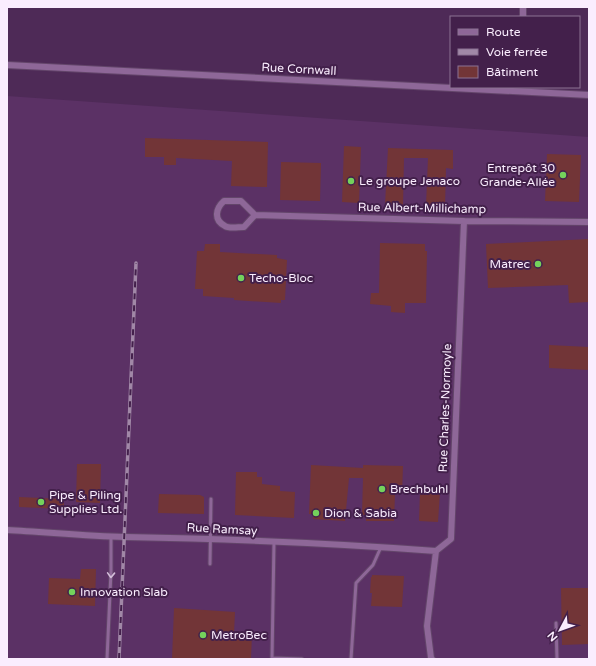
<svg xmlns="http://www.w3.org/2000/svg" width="596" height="666" font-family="'Varela Round',sans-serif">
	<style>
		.built { fill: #5b3165 }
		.building { fill: #723537 }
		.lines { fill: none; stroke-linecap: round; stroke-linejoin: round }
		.service-casing { stroke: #63456a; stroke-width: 5 }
		.minor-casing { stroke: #63456a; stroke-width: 8 }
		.service { stroke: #8e6798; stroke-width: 3 }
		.minor { stroke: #8e6798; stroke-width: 6 }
		.rail-casing { stroke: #a188a7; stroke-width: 3.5 }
		.rail { stroke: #43204b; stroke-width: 2; stroke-dasharray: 6; stroke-linecap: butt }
		.oneway { stroke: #d4beda }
		.poi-dot { fill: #74d25c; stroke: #43204b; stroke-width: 1.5 }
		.labels { text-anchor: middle; stroke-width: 4; stroke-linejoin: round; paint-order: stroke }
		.street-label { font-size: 12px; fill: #faedfe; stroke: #43204b }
		.poi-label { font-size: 12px; fill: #faedfe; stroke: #43204b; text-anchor: start }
	</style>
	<rect width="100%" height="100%" fill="#4e2a57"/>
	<!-- built -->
	<path class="built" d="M7 96 589 137V659H7Z"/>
	<!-- building -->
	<path class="building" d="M145 138 268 142 267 187 231 186 232 161 176 158V165H164V157H145Z
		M344 146 361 147 359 203 342 202Z
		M388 148 453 150V169L446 168 445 207 426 206 428 158H404L403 206 385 205Z
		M547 154 581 155 579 202 545 201Z
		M281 162 321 163 320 201 280 200Z
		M589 239V302L569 303 568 285 488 288 486 244Z
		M380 243 425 244V251H427L426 303H405V313L391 312V306L370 304 371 293H379Z
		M205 244H220V252L277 255V258L287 260 285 300H281V303L234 300V298L203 296V289H195L197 251H204Z
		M549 345 589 347V370L549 368Z
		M77 464H101L100 503 76 502Z
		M311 465 363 468V465L403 466 402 494H395L394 521H366V515H362L363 478H349L345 521 313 519V514H309Z
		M236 472H257V477H262V484L280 486V491L295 492 294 518 235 515Z
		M420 491 440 492 438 522 419 521Z
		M159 494 200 495 204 497V514L158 513Z
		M19 497 64 499V509L19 507Z
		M81 569H96L95 606 48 604 49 578 80 579Z
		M372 575 404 576 402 607 371 606 372 593H370L371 577H372Z
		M561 588H589V644L562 645Z
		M174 608 235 612 234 633H252L251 659H172Z"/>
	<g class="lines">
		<defs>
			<path id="service" d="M274 542 272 658 302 659
				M210 564 211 499
				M556 623 557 659
				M107 659 111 571V536
				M351 659 356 583 373 565 381 547"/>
			<path id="minor" d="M523 17V7
				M7 65 589 95
				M255 215 244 227C238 227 229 229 225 226 213 220 216 208 224 201H241L255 215 464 221 589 222
				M7 530C46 532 86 536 125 537 229 539 333 543 436 551
				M432 659 431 658 427 626 436 551 451 539 464 221"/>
		</defs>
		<!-- service casing -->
		<use href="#service" class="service-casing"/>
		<!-- minor casing -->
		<use href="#minor" class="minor-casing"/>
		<!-- service -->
		<use href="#service" class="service"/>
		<!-- minor -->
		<use href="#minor" class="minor"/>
		<defs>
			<path id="rail" d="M119 659 136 263"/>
		</defs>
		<!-- rail casing -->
		<use href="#rail" class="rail-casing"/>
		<!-- rail -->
		<use href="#rail" class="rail"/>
	</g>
	<!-- one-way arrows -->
	<defs><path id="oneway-chevron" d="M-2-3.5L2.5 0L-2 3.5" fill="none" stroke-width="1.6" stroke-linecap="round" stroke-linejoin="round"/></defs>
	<use class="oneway" href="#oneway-chevron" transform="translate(111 575) rotate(92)"/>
	<!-- markers -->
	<g class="poi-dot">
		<circle cx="563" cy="175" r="4"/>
		<circle cx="351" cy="181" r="4"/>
		<circle cx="538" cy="264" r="4"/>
		<circle cx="241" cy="278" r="4"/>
		<circle cx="382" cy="489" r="4"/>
		<circle cx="41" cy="502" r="4"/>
		<circle cx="316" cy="513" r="4"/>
		<circle cx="72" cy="592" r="4"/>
		<circle cx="203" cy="635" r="4"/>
	</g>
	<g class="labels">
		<!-- street labels -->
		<g class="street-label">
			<text transform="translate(299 69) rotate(3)" y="4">Rue Cornwall</text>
			<text transform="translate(422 208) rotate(1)" y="4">Rue Albert-Millichamp</text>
			<text transform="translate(445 408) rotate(-88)" y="4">Rue Charles-Normoyle</text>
			<text transform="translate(222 529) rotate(3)" y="4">Rue Ramsay</text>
		</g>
		<!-- poi labels -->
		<g class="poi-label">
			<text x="555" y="172" text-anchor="end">Entrepôt 30<tspan x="555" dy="14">Grande-Allée</tspan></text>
			<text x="359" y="185">Le groupe Jenaco</text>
			<text x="530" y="268" text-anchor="end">Matrec</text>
			<text x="249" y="282">Techo-Bloc</text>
			<text x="390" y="493">Brechbuhl</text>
			<text x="49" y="499">Pipe &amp; Piling<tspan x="49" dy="14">Supplies Ltd.</tspan></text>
			<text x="324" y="517">Dion &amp; Sabia</text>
			<text x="80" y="596">Innovation Slab</text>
			<text x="211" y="639">MetroBec</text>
		</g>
	</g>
	<!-- border -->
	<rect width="596" height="666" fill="none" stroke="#faedfe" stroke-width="16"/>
	<!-- legend -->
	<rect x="450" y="16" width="130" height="72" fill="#43204b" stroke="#8c7293"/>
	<rect x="458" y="29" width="20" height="6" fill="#8e6798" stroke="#8c7293"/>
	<text x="486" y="36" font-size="12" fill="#faedfe">Route</text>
	<rect x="458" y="49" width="20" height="6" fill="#a188a7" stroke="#8c7293"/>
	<text x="486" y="56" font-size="12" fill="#faedfe">Voie ferrée</text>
	<rect x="458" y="66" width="20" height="12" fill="#723537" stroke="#8c7293"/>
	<text x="486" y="76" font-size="12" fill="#faedfe">Bâtiment</text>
	<!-- north arrow -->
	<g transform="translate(560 630) rotate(229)" stroke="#43204b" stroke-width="3" paint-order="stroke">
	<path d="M0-3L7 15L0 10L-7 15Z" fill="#faedfe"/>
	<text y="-6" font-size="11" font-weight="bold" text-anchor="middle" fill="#faedfe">N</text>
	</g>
</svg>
